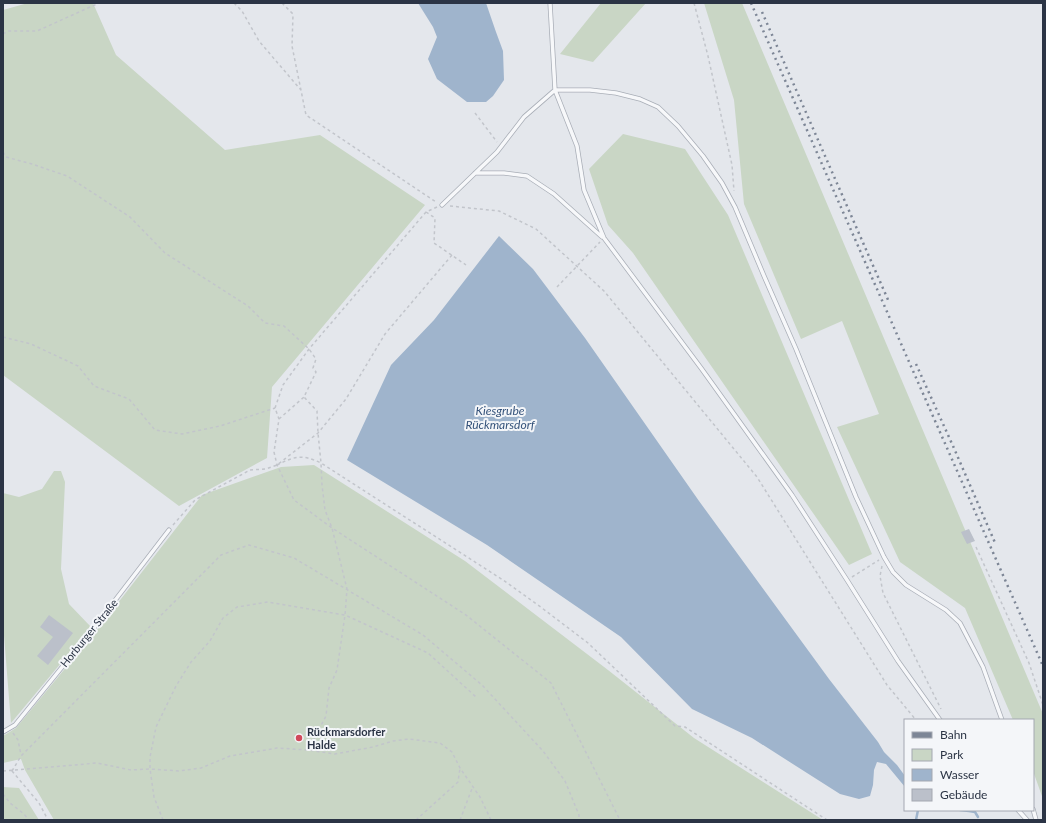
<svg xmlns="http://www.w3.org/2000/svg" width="1046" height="823" font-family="Lato,sans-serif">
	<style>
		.green { fill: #c9d6c5 }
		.water { fill: #9fb4cc }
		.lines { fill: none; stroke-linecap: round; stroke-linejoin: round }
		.stream { stroke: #9fb4cc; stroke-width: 2.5 }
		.building { fill: #bbc0ca }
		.service-casing { stroke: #a9aeb7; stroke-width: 5 }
		.path { stroke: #c2c5cb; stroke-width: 1.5; stroke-dasharray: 3 3; stroke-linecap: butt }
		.service { stroke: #f7f8fa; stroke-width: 3.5 }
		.rail { stroke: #7d8696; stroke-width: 2.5; stroke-dasharray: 2 4; stroke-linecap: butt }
		.poi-dot { fill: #d1495b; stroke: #f4f6f9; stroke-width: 1.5 }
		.labels { text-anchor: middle; stroke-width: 4; stroke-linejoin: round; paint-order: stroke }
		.street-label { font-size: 11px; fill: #2b3445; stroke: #f4f6f9 }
		.poi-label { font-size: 11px; font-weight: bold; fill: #2b3445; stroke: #f4f6f9; text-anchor: start }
		.water-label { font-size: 12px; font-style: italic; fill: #34527a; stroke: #f4f6f9 }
	</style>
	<rect width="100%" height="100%" fill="#e4e7ec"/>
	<!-- green -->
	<path class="green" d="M28 3H93L116 55 225 150 320 135 425 205 272 387 267 458 179 506 3 375V10Z
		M601 3H646L593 62 560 54Z
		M704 3H742L1043 714V799L1033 771V720H1013L965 608 900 562 837 427 879 414 842 321 801 339 744 204 734 100Z
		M623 134 685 149 728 215 872 554 849 565 633 253 608 225 589 169Z
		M314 465 465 561 608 670 694 738 823 820H54L25 770 21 759 3 763V736L16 728 96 631 202 495 281 467Z
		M54 471H61L65 482 61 569 69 604 91 627 11 723 3 623V493L19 497 42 489Z
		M3 787 19 788 39 820H3Z"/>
	<!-- water -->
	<path class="water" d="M418 3H486L496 32 503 51 504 80 493 96 486 102H467L437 79 428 59 437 37 433 27Z
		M499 236 533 269 585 338 699 501 829 679 878 742 884 752 897 765 905 776V787L886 764 877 762 874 770 873 785 870 796 859 799 840 794 752 738 692 709 621 637 487 545 347 460 391 365 434 320Z"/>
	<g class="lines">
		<!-- stream -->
		<path class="stream" d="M960 810 969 811 975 812 978 817
			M916 820 918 810"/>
	</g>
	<!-- building -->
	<path class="building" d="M969 529 975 541 967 544 961 532Z
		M49 615 73 633 48 665 37 656 53 637 40 627Z"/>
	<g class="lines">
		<defs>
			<path id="service" d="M550 3 555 90 577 146 584 190 604 238 701 368 734 414 792 495 847 580 898 661 940 720
				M475 173H504L527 176 554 194 602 237
				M442 205 497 152 524 117 555 90H590L616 93 640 99 658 107 678 126 703 156 722 183 735 207 764 276 796 349 856 497 884 557 893 572 906 585 946 610 960 623 983 667 1002 720
				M3 732 15 725 93 629 169 530
				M1033 809 1036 820
				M1018 810 1027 820"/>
		</defs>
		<!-- service casing -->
		<use href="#service" class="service-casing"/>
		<!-- path -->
		<path class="path" d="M234 3 242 11 259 41 300 89
			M282 3 293 14 292 46 306 115 436 202
			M694 3 708 56 732 165 734 191
			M3 34 8 31H37L99 3
			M475 113 497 142
			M3 152 6 157 32 164 67 176 130 217 165 253 248 306 265 323 284 326 309 349 316 359 313 368 316 372 304 397 317 411 318 433 321 463 322 485 325 510 332 528 347 589 345 615 337 670 329 688 326 716 308 750
			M450 206 499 211 536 229 604 291 757 477 887 685 916 720
			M437 207 426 212 309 349 283 385 275 408 279 419 274 452 277 465 294 500 332 528 466 615 551 683 620 820
			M426 212 435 218 434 243 466 265
			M557 287 600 242
			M3 337 31 344 78 366 94 386 129 399 155 430 182 434 220 426 275 408
			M279 419 304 397
			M277 465C296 456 301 454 321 463L503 580 542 608 588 643 675 726 685 727 827 820
			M173 525 195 500 250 470 266 469 277 465 318 433 346 399 385 334 452 255
			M976 547 1029 663 1043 705
			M882 566 880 576 883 593 941 709
			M852 577 879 560
			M13 733 18 740 21 755
			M3 771 97 763 131 770 150 769 179 771 201 768 230 756 277 748 308 750 335 754 373 747 393 741 409 739 440 743 452 752 460 768 480 797 491 820
			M12 771 21 756 221 555 249 545 294 558 423 635 482 685 543 751 565 781 579 815V820
			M12 771 39 803 48 820
			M3 794 10 803 24 814 29 820
			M163 820 154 797 150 769V757L156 727 176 686 191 662 210 641 223 618 237 607 268 602 345 615 428 653 476 697
			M416 820 458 782 460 768
			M460 820 473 786"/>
		<!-- service -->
		<use href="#service" class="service"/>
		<!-- rail -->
		<path class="rail" d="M751 3 1043 666
			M762 12 889 302
			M916 364 953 446 996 545"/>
	</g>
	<!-- markers -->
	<circle class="poi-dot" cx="299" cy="738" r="4"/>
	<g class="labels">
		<!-- street labels -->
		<g class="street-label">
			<text transform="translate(89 633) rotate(-51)" y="4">Horburger Straße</text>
		</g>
		<!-- poi labels -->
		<g class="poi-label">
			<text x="307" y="736">Rückmarsdorfer<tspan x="307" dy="13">Halde</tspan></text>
		</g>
		<!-- water labels -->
		<g class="water-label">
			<text x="500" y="415">Kiesgrube<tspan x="500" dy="14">Rückmarsdorf</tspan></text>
		</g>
	</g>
	<!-- border -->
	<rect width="1046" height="823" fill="none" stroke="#2b3445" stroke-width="8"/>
	<!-- legend -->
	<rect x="904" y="719" width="130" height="92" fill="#f4f6f9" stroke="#a4a8b1"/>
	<rect x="912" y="732" width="20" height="6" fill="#7d8696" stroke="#a4a8b1"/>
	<text x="940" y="739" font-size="12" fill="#2b3445">Bahn</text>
	<rect x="912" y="749" width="20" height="12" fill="#c9d6c5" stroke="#a4a8b1"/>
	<text x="940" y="759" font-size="12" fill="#2b3445">Park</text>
	<rect x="912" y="769" width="20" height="12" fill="#9fb4cc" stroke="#a4a8b1"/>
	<text x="940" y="779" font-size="12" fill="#2b3445">Wasser</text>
	<rect x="912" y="789" width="20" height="12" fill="#bbc0ca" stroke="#a4a8b1"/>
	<text x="940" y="799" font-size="12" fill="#2b3445">Gebäude</text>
</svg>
